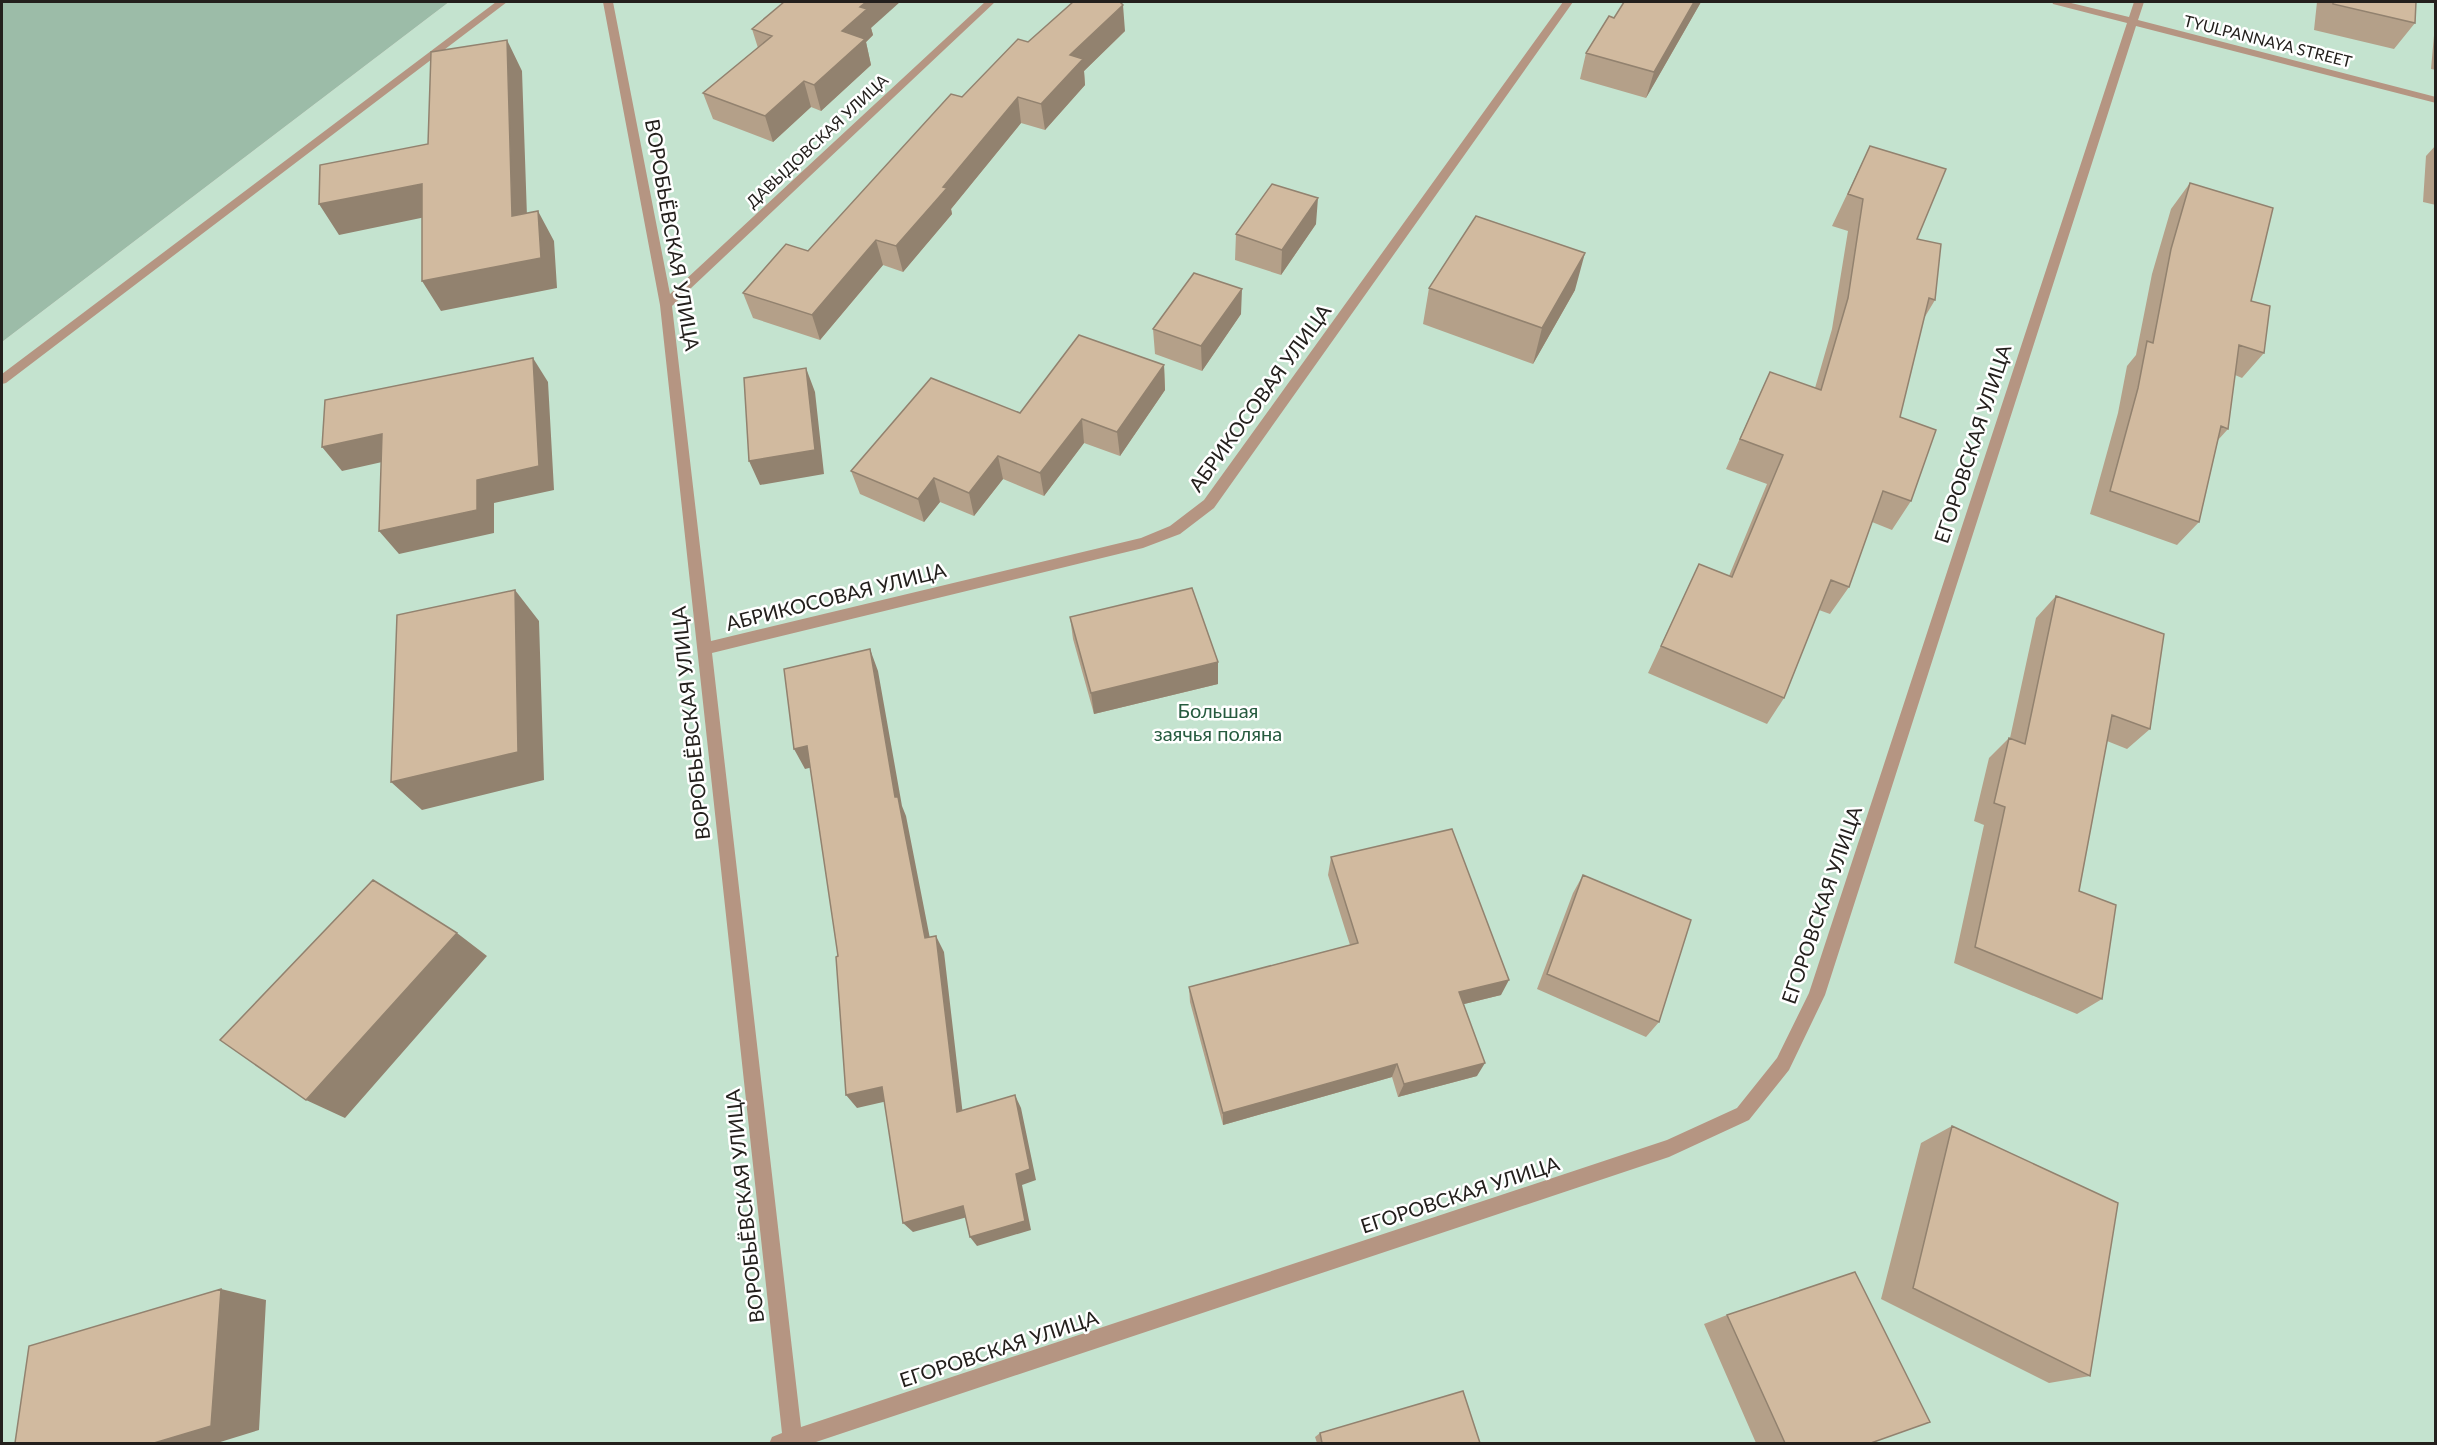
<svg xmlns="http://www.w3.org/2000/svg" width="2437" height="1445" font-family="Lato,sans-serif">
	<style>
		.green { fill: #c4e3cf }
		.forest { fill: #9cbca8 }
		.lines { fill: none; stroke-linecap: round; stroke-linejoin: round }
		.street { fill: #b59582; fill-rule: evenodd }
		.wall { fill: #b4a089 }
		.shaded-wall { fill: #92826f }
		.building { fill: #d1ba9f; stroke: #92826f; stroke-width: 1.5 }
		.labels { text-anchor: middle; stroke-width: 5; stroke-linejoin: round; paint-order: stroke }
		.far-street-label { font-size: 16px; fill: #24201d; stroke: #fff }
		.street-label { font-size: 20px; fill: #24201d; stroke: #fff }
		.park-label { font-size: 20px; fill: #265b3f; stroke: #fff }
	</style>
	<rect width="100%" height="100%" fill="#fdf2e9"/>
	<!-- green -->
	<path class="green" d="M449 2H2435V1443L2 1444V342Z"/>
	<!-- forest -->
	<path class="forest" d="M2 2H449L2 342Z"/>
	<g class="lines">
		<!-- street -->
		<path class="street" d="M496 2H507L6 383 2 384V374Z
			M603 2H613L670 294 985 2H995L672 306 711 641 1141 538 1170 526 1204 500 1563 2H1573L1214 508 1180 534 1143 548 712 653 801 1427 1667 1140 1737 1108 1777 1058 1809 993 2127 23 2053 4 2052 2H2067L2129 17 2134 2H2144L2138 20 2436 97V103L2136 26 1825 995 1789 1070 1749 1120 1669 1157 810 1444H769L772 1437 782 1433 660 305Z"/>
	</g>
	<!-- wall -->
	<path class="wall" d="M1624 2H1701L1646 98 1580 79 1586 53 1614 18Z
		M2317 2H2416L2415 23 2394 49 2314 30Z
		M2435 24H2436V70L2431 69Z
		M871 28 873 35 866 42 871 65 821 111 811 107 773 142 713 119 703 93 758 48 752 29Z
		M1125 31 1084 71 1085 85 1045 130 1021 123 951 209 952 214 903 272 883 265 820 340 753 318 743 293 808 251 962 97 1028 42Z
		M2436 145V205L2423 202 2426 156Z
		M1870 146 1917 239 1935 300 1923 320 1900 417 1911 501 1892 530 1872 522 1849 587 1830 614 1819 610 1784 698 1767 724 1648 673 1699 564 1729 576 1767 484 1726 469 1770 372 1815 388 1832 329 1848 231 1832 226Z
		M2190 183 2251 301 2264 353 2242 378 2235 375 2228 429 2218 440 2199 522 2177 545 2090 514 2118 413 2127 366 2136 355 2152 274 2171 209Z
		M1316 224 1281 275 1235 260 1236 234Z
		M1429 288 1575 290 1533 364 1423 324Z
		M1241 314 1202 371 1155 354 1153 329Z
		M1164 365 1165 390 1120 456 1084 443 1044 496 1003 479 974 516 940 502 924 522 860 494 851 471Z
		M2056 596 2150 729 2127 749 2107 741 2079 891 2102 999 2077 1014 1954 963 1984 825 1974 821 1989 758 2009 738H2010L2036 618Z
		M1070 617 1218 684 1094 714 1073 639Z
		M1331 857 1501 995 1464 1004 1477 1076 1398 1097 1392 1077 1223 1125 1190 1002 1189 987 1350 945 1328 875Z
		M1583 875 1659 1022 1646 1037 1537 989 1573 893Z
		M1952 1126 2090 1376 2049 1383 1881 1299 1921 1143Z
		M1727 1315 1871 1443H1756L1704 1324Z
		M1320 1433 1480 1443H1317L1315 1437Z"/>
	<!-- shaded-wall -->
	<path class="shaded-wall" d="M866 2H900L871 28 873 35 866 42 871 65 821 111 814 85 842 31 860 7Z
		M1694 2H1701L1646 98 1654 72Z
		M1123 5 1125 31 1084 71 1085 85 1045 130 1041 104 1070 55Z
		M507 40 522 71 528 246 512 216Z
		M804 81 811 107 773 142 765 116Z
		M1018 97 1021 123 951 209 952 214 903 272 896 246 943 187Z
		M422 184 440 214 339 235 319 204Z
		M1318 198 1316 224 1281 275 1282 250Z
		M538 211 554 241 557 288 441 311 422 281Z
		M876 240 883 265 820 340 812 315Z
		M1585 253 1575 290 1533 364 1542 328Z
		M1242 289 1241 314 1202 371 1201 346Z
		M533 358 548 382 554 490 494 503V533L399 554 379 531Z
		M1164 365 1165 390 1120 456 1117 432Z
		M806 368 815 392 824 474 760 485 749 461Z
		M1082 419 1084 443 1044 496 1040 473Z
		M382 434 400 458 342 471 322 447Z
		M998 456 1003 479 974 516 969 493Z
		M934 478 940 502 924 522 918 499Z
		M515 590 539 621 544 780 422 810 391 782Z
		M870 649 878 671 902 806 906 816 933 954 925 938 895 797Z
		M1218 662V684L1094 714 1091 693Z
		M807 746 817 766 805 769 794 749Z
		M457 933 487 956 345 1118 306 1100Z
		M936 936 944 952 964 1124 957 1112Z
		M1509 980 1501 995 1452 1007 1459 992Z
		M1485 1063 1477 1076 1398 1097 1404 1084Z
		M1397 1064 1392 1077 1223 1125V1113Z
		M882 1087 892 1100 857 1108 846 1095Z
		M1015 1095 1021 1108 1036 1180 1022 1185 1031 1230 977 1246 970 1237 1016 1174Z
		M963 1206 971 1216 913 1232 903 1223Z
		M221 1289 266 1300 259 1430 217 1443H154Z"/>
	<!-- building -->
	<path class="building" d="M784 2H866L860 7 867 9 842 31 865 39 814 85 804 81 765 116 703 93 772 36 752 29Z
		M1073 2H1120L1123 5 1070 55 1083 59 1041 104 1018 97 943 187 947 188 896 246 876 240 812 315 743 293 786 244 808 251 951 94 962 97 1018 39 1028 42Z
		M1624 2H1694L1654 72 1586 53 1609 16 1614 18Z
		M2333 2H2416L2415 23 2333 4Z
		M507 40 512 216 538 211 541 258 422 281V184L319 204 320 165 428 144 431 52Z
		M1870 146 1946 169 1917 239 1941 244 1935 300 1929 298 1900 417 1936 430 1911 501 1883 491 1849 587 1831 580 1784 698 1661 646 1699 564 1732 577 1783 455 1740 439 1770 372 1821 390 1848 298 1863 199 1848 194Z
		M2190 183 2273 208 2251 301 2270 306 2264 353 2239 345 2228 429 2221 426 2199 522 2110 491 2138 388 2147 341 2153 343 2171 249Z
		M1272 184 1318 198 1282 250 1236 234Z
		M1476 216 1585 253 1542 328 1429 288Z
		M1194 273 1242 289 1201 346 1153 329Z
		M1079 335 1164 365 1117 432 1082 419 1040 473 998 456 969 493 934 478 918 499 851 471 931 378 1020 413Z
		M533 358 539 466 477 480V510L379 531 382 434 322 447 325 400Z
		M806 368 815 450 749 461 744 378Z
		M1192 588 1218 662 1091 693 1070 617Z
		M515 590 518 752 391 782 397 615Z
		M2056 596 2164 634 2150 729 2112 715 2079 891 2116 905 2102 999 1975 947 2005 807 1994 803 2009 738 2025 744Z
		M870 649 895 797H898L925 938 936 936 957 1112 1015 1095 1030 1169 1016 1174 1025 1221 970 1237 963 1206 903 1223 882 1087 846 1095 836 957 838 956 807 746 794 749 784 669Z
		M1452 829 1509 980 1459 992 1485 1063 1404 1084 1397 1064 1223 1113 1189 987 1358 943 1331 857Z
		M1583 875 1691 920 1659 1022 1547 974Z
		M373 880 457 933 306 1100 220 1040Z
		M1952 1126 2118 1203 2090 1376 1913 1288Z
		M1855 1272 1930 1422 1871 1443H1785L1727 1315Z
		M221 1289 211 1426 154 1443H15L29 1346Z
		M1463 1391 1480 1443H1322L1320 1433Z"/>
	<g class="labels">
		<!-- far-street labels -->
		<g class="far-street-label">
			<text transform="translate(2268 41) rotate(14)" y="6">TYULPANNAYA STREET</text>
			<text transform="translate(817 141) rotate(-43)" y="6">ДАВЫДОВСКАЯ УЛИЦА</text>
		</g>
		<!-- street labels -->
		<g class="street-label">
			<text transform="translate(672 235) rotate(80)" y="7">ВОРОБЬЁВСКАЯ УЛИЦА</text>
			<text transform="translate(1260 398) rotate(-54)" y="7">АБРИКОСОВАЯ УЛИЦА</text>
			<text transform="translate(1973 444) rotate(-72)" y="7">ЕГОРОВСКАЯ УЛИЦА</text>
			<text transform="translate(836 597) rotate(-14)" y="7">АБРИКОСОВАЯ УЛИЦА</text>
			<text transform="translate(691 723) rotate(-96)" y="7">ВОРОБЬЁВСКАЯ УЛИЦА</text>
			<text transform="translate(1822 905) rotate(-71)" y="7">ЕГОРОВСКАЯ УЛИЦА</text>
			<text transform="translate(1460 1195) rotate(-18)" y="7">ЕГОРОВСКАЯ УЛИЦА</text>
			<text transform="translate(745 1206) rotate(-96)" y="7">ВОРОБЬЁВСКАЯ УЛИЦА</text>
			<text transform="translate(999 1349) rotate(-18)" y="7">ЕГОРОВСКАЯ УЛИЦА</text>
		</g>
		<!-- park labels -->
		<g class="park-label">
			<text x="1218" y="718">Большая<tspan x="1218" dy="23">заячья поляна</tspan></text>
		</g>
	</g>
	<!-- border -->
	<rect width="2437" height="1445" fill="none" stroke="#24201d" stroke-width="6"/>
</svg>
